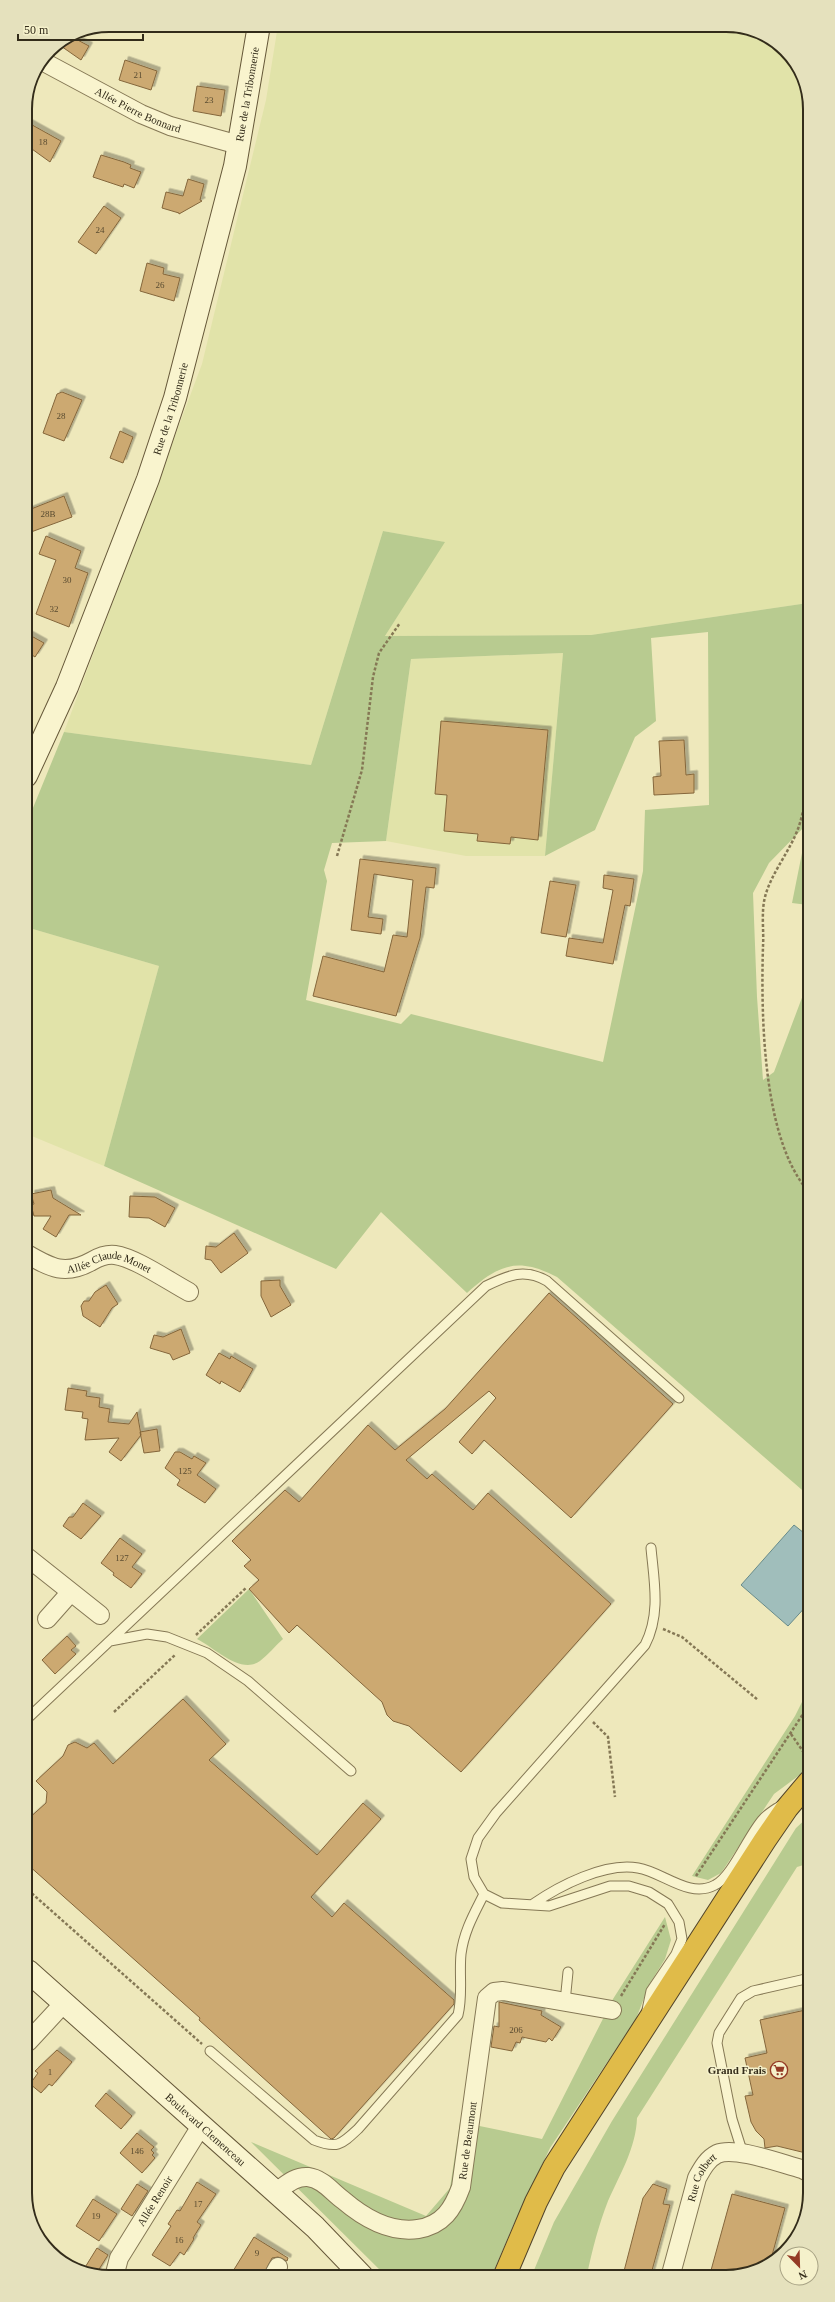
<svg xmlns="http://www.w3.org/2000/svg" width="835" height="2302" font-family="'Times New Roman',serif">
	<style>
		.farmland { fill: #e1e3a9 }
		.green { fill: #b8cb90; fill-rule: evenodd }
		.water { fill: #a0bebb; stroke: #688b8a }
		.building { fill: #cca971; stroke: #84663b; filter: url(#shadow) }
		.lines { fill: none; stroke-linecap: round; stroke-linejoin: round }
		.lane-casing { stroke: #857855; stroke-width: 11 }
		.street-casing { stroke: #857855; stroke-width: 20 }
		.secondary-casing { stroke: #665839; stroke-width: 24 }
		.highway-casing { stroke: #52442a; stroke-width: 24 }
		.path { stroke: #857855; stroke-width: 2.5; stroke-dasharray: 3 2; stroke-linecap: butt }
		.lane { stroke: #f9f4ce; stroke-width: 9 }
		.street { stroke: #f9f4ce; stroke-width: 18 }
		.secondary { stroke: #f9f4ce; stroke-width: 22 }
		.highway { stroke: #e0bb49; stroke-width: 22 }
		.labels { text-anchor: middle; stroke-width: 3; stroke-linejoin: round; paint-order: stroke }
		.number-label { font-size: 9px; fill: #594b30 }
		.street-label { font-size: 11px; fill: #332c1a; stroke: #f5f1cb }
		.poi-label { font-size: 11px; font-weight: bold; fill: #332c1a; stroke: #f5f1cb; text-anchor: end }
		.rim { fill: none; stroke: #332c1a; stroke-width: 2 }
	</style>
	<defs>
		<filter id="shadow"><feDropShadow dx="3.5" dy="-3.5" stdDeviation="0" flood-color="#0004"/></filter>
	</defs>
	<rect width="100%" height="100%" fill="#eee8bb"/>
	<!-- farmland -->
	<path class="farmland" d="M278 25H732L777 43 807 87 808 603 591 635 385 636 444 542 383 531 311 765 64 732 202 364 266 100Z
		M563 653 545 856H466L386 841 411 659Z
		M26 927 159 966 104 1166 27 1134Z"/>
	<!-- green -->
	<path class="green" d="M383 531 445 542 385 636 591 635 808 603V905L792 903 808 823 769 863 753 893 757 997 763 1080 774 1072 806 987 808 973 809 1496 557 1277C518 1257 499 1264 467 1293L381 1212 336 1269 104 1166 159 966 26 927V825L64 732 311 765ZM708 632 709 805 645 810 643 871 603 1062 411 1014 401 1024 306 1000 327 881 324 870 332 843 386 841 411 659 563 653 545 856 595 830 635 737 656 721 651 638Z
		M249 1589 283 1639C275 1646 268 1655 260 1661 241 1675 215 1648 197 1639Z
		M809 1688V1768L774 1794 721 1873 708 1880 692 1876 795 1716Z
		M809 1816 810 1863 797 1867 637 2118C636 2148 620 2174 608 2201 599 2224 592 2250 587 2275H532L554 2222 612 2121 796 1828Z
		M665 1917 671 1940 665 1959 649 1985 636 2019 550 2148 512 2228 492 2275 386 2276 251 2142 426 2216 450 2188 460 2122 542 2139 613 1999Z"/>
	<!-- water -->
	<path class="water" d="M794 1525 809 1537V1603L788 1626 741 1585Z"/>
	<!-- building -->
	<path class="building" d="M70 36 89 46 81 60 58 44Z
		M125 60 157 71 151 90 119 80Z
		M197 86 225 90 221 116 193 111Z
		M25 121 61 141 50 162 25 144Z
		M101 155 124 162 131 165 130 168 141 172 134 188 124 184 123 187 93 177Z
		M188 179 204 184 200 200 202 201 179 214V213L162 208 166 192 183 196Z
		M104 206 121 218 96 254 78 242Z
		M147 263 164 268 163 274 180 278 174 301 140 291Z
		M62 392 82 400 64 441 43 433 57 394Z
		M120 431 133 437 123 463 110 458Z
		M64 496 72 517 31 532 26 518V511Z
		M46 536 81 551 75 568 88 573 69 627 36 614 56 560 39 554Z
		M26 633 44 643 35 657 26 651Z
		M441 721 548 730 538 840 511 837 510 844 477 841 478 834 444 831 447 795 435 794Z
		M684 740 686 775 694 774V793L654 795 653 777 661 776 659 741Z
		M360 859 436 868 434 888 426 887 420 938 396 1016 313 996 323 956 384 972 393 935 407 937 413 880 374 874 368 917 383 919 381 934 351 930Z
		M604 875 634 879 630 906 625 905 613 964 566 956 569 938 603 943 613 890 603 888Z
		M550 881 576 885 566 937 541 933Z
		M51 1190 53 1198 81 1215H69L56 1237 43 1229 51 1216H34L31 1205 34 1204 31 1194Z
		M130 1196 155 1197 175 1208 165 1227 149 1218 129 1217Z
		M234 1233 248 1253 221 1273 211 1260 205 1259 206 1246 216 1247Z
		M280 1280V1286L291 1305 271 1317 261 1296V1281Z
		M106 1285 118 1304 112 1308 100 1327 83 1316 81 1306 84 1301H89L95 1292Z
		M549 1293 673 1404 571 1518 484 1440 472 1454 459 1442 496 1398 489 1391 406 1460 427 1479 432 1474 473 1510 488 1493 611 1604 461 1772 409 1726 393 1721 387 1715 382 1702 297 1625 289 1633 249 1589 259 1580 244 1566 251 1560 232 1541 285 1490 299 1502 368 1425 395 1450 445 1409Z
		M181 1329 190 1353 173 1360 170 1354 150 1348 154 1335 163 1337Z
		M219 1353 230 1359 231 1356 253 1369 240 1392 221 1381 220 1384 206 1375Z
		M68 1388 87 1391 86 1396 100 1398 99 1407 110 1409 108 1422 129 1424 137 1412 141 1435 121 1461 109 1452 119 1438 85 1440 88 1419 82 1418 83 1412 65 1410Z
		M157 1429 160 1451 144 1453 140 1432Z
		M175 1452H180L192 1459 194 1456 206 1463 197 1475 216 1489 205 1503 177 1485 180 1480 165 1468Z
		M83 1503 101 1516 81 1539 63 1526 69 1517H73Z
		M120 1538 142 1554 132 1567 142 1574 131 1588 113 1575 114 1573 101 1563Z
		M67 1636 76 1646 71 1650 76 1654 55 1674 42 1660Z
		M183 1699 226 1744 209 1760 317 1855 363 1803 381 1819 311 1897 332 1917 344 1903 454 2000V2004L334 2138 331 2139 199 2020 200 2018 27 1864V1820L46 1803 47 1792 36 1781 63 1756 68 1745 75 1742 87 1748 94 1743 113 1764Z
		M499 2002 542 2011 541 2015 561 2027 552 2041 549 2038 546 2042 522 2037 520 2043 516 2042 512 2051 491 2047 494 2026 499 2027Z
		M810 2009V2154L777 2146 765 2148 764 2139 756 2131 751 2122 745 2096 753 2095 745 2058 767 2053 760 2020Z
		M57 2050 72 2062 52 2086 49 2084 41 2093 30 2084 38 2073 35 2071Z
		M106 2093 132 2116 121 2129 95 2106Z
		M137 2133 154 2147 151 2150 154 2153 152 2155 155 2158 142 2173 120 2153Z
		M197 2182 216 2194 197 2222 201 2225 193 2238 194 2239 184 2255 180 2252 170 2266 152 2255 171 2226 168 2224 177 2210 180 2211Z
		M137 2184 148 2191 132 2216 121 2209Z
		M653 2184 667 2189 663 2204 670 2205 651 2274 623 2275 643 2198Z
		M732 2194 785 2208 771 2259 748 2274H710Z
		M93 2199 117 2214 99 2241 76 2226Z
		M254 2237 288 2258 287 2261 278 2257 272 2258 263 2276H230Z
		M97 2248 108 2255 96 2274 84 2269Z"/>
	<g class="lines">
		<defs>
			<path id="lane" d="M110 1641 147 1634 167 1637 207 1653 248 1681 351 1771
				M27 1719 486 1286C509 1275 524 1268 547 1281L679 1398
				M533 1904C559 1886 605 1862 638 1868 663 1872 689 1899 715 1885 732 1877 749 1834 763 1819 767 1814 774 1810 780 1806
				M565 2002 568 1972
				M647 2010 651 1991 676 1954 682 1939 679 1922 668 1904 649 1892 629 1886H610L549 1906 502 1903 484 1894 474 1877 471 1859 478 1838 496 1813 645 1645C661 1614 654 1581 651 1548
				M210 2051 314 2140C337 2149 341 2145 358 2129L458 2015C463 1995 459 1975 461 1954 464 1931 474 1914 484 1894
				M743 2154 732 2119 717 2043 719 2033 741 1998 753 1991 810 1978"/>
			<g id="street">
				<path id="s1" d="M42 61 141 114 170 126 239 145"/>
				<path id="s2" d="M27 1254C51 1268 65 1276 92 1261 99 1257 107 1254 115 1255 136 1258 170 1282 189 1292"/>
				<path d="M27 1557 100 1615"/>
				<path d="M47 1619 70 1593"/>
				<path d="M28 2042 64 2003"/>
				<path id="s3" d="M276 2192C286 2185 295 2176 308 2177 323 2179 332 2192 343 2200 364 2218 390 2233 418 2229 443 2225 453 2209 461 2187L487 1998 494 1992 503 1991 612 2010"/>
				<path id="s4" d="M671 2274 697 2178C702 2169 707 2159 717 2154 735 2146 782 2164 802 2169L810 2173"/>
				<path d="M273 2276 278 2267"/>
				<path id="s5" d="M114 2277 119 2258 201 2126"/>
			</g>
			<g id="secondary">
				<path id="s6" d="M26 776 67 687 148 479 175 398 235 166 259 25"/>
				<path id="s7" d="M28 1971 315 2227 362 2276"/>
			</g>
			<path id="highway" d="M505 2275 536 2202 554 2167 765 1840 787 1808 809 1782"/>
		</defs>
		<!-- lane casing -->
		<use href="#lane" class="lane-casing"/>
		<!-- street casing -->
		<use href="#street" class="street-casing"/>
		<!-- secondary casing -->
		<use href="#secondary" class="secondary-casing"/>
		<!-- highway casing -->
		<use href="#highway" class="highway-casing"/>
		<!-- path -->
		<path class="path" d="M808 788C805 800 803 814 799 826 791 850 771 873 765 897 761 912 764 931 763 946 761 1013 762 1140 809 1192
			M337 856 362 770 373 677 379 653 400 623
			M663 1629 682 1637 758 1700
			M196 1635 247 1587
			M114 1712 176 1654
			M593 1722 608 1737 615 1797
			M791 1734 809 1760
			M696 1876 809 1705
			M28 1890 202 2044
			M621 1996 665 1924"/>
		<!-- lane -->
		<use href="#lane" class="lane"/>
		<!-- street -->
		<use href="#street" class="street"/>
		<!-- secondary -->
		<use href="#secondary" class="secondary"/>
		<!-- highway -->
		<use href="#highway" class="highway"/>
	</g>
	<!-- icons -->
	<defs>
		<symbol id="supermarket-ring" viewBox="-11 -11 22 22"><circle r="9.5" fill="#f5f1cb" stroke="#943a25" stroke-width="1.5"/><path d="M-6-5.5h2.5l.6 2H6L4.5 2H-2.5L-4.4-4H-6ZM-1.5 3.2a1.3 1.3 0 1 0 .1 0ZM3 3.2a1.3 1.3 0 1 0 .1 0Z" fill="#943a25"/></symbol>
	</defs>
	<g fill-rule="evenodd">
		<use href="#supermarket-ring" x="769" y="2060" width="20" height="20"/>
	</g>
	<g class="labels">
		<!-- number labels -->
		<g class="number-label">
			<text x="138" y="78">21</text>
			<text x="209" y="103">23</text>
			<text x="43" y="145">18</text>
			<text x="100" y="233">24</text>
			<text x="160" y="288">26</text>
			<text x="61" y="419">28</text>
			<text x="48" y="517">28B</text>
			<text x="67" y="583">30</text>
			<text x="54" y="612">32</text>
			<text x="185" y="1474">125</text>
			<text x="122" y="1561">127</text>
			<text x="516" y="2033">206</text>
			<text x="50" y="2075">1</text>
			<text x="137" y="2154">146</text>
			<text x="198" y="2207">17</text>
			<text x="96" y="2219">19</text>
			<text x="179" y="2243">16</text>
			<text x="257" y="2256">9</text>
		</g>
		<!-- street labels -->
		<g class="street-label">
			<text dy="4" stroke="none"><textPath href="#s6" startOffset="719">Rue de la Tribonnerie</textPath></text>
			<text dy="4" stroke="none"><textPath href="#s1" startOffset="108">Allée Pierre Bonnard</textPath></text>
			<text dy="4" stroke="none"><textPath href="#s6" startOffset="395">Rue de la Tribonnerie</textPath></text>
			<text dy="4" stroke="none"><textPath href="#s2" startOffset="88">Allée Claude Monet</textPath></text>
			<text dy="4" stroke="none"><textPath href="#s7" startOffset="238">Boulevard Clemenceau</textPath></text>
			<text dy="4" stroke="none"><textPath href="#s3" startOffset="272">Rue de Beaumont</textPath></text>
			<text dy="4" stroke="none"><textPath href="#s4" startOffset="102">Rue Colbert</textPath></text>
			<text dy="4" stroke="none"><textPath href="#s5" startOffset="87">Allée Renoir</textPath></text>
		</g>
		<!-- poi labels -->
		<g class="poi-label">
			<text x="766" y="2074">Grand Frais</text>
		</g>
	</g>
	<!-- crop -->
	<path d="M0 0H835V2302H0ZM109 32H726A77 77 0 0 1 803 109V2193A77 77 0 0 1 726 2270H109A77 77 0 0 1 32 2193V109A77 77 0 0 1 109 32Z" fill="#e5e1bd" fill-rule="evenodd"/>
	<path class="rim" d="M109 32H726A77 77 0 0 1 803 109V2193A77 77 0 0 1 726 2270H109A77 77 0 0 1 32 2193V109A77 77 0 0 1 109 32Z"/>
	<!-- north arrow -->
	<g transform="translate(799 2266) rotate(157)"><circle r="19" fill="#f5f1cb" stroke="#a7a284"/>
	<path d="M0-3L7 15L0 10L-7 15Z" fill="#943a25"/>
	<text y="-6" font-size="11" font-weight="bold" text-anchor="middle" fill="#332c1a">N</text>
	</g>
	<!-- scale -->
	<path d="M18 34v6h125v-6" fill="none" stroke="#332c1a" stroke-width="2"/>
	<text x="24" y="34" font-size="12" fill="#332c1a" stroke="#f5f1cb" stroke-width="3" paint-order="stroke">50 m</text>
</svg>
